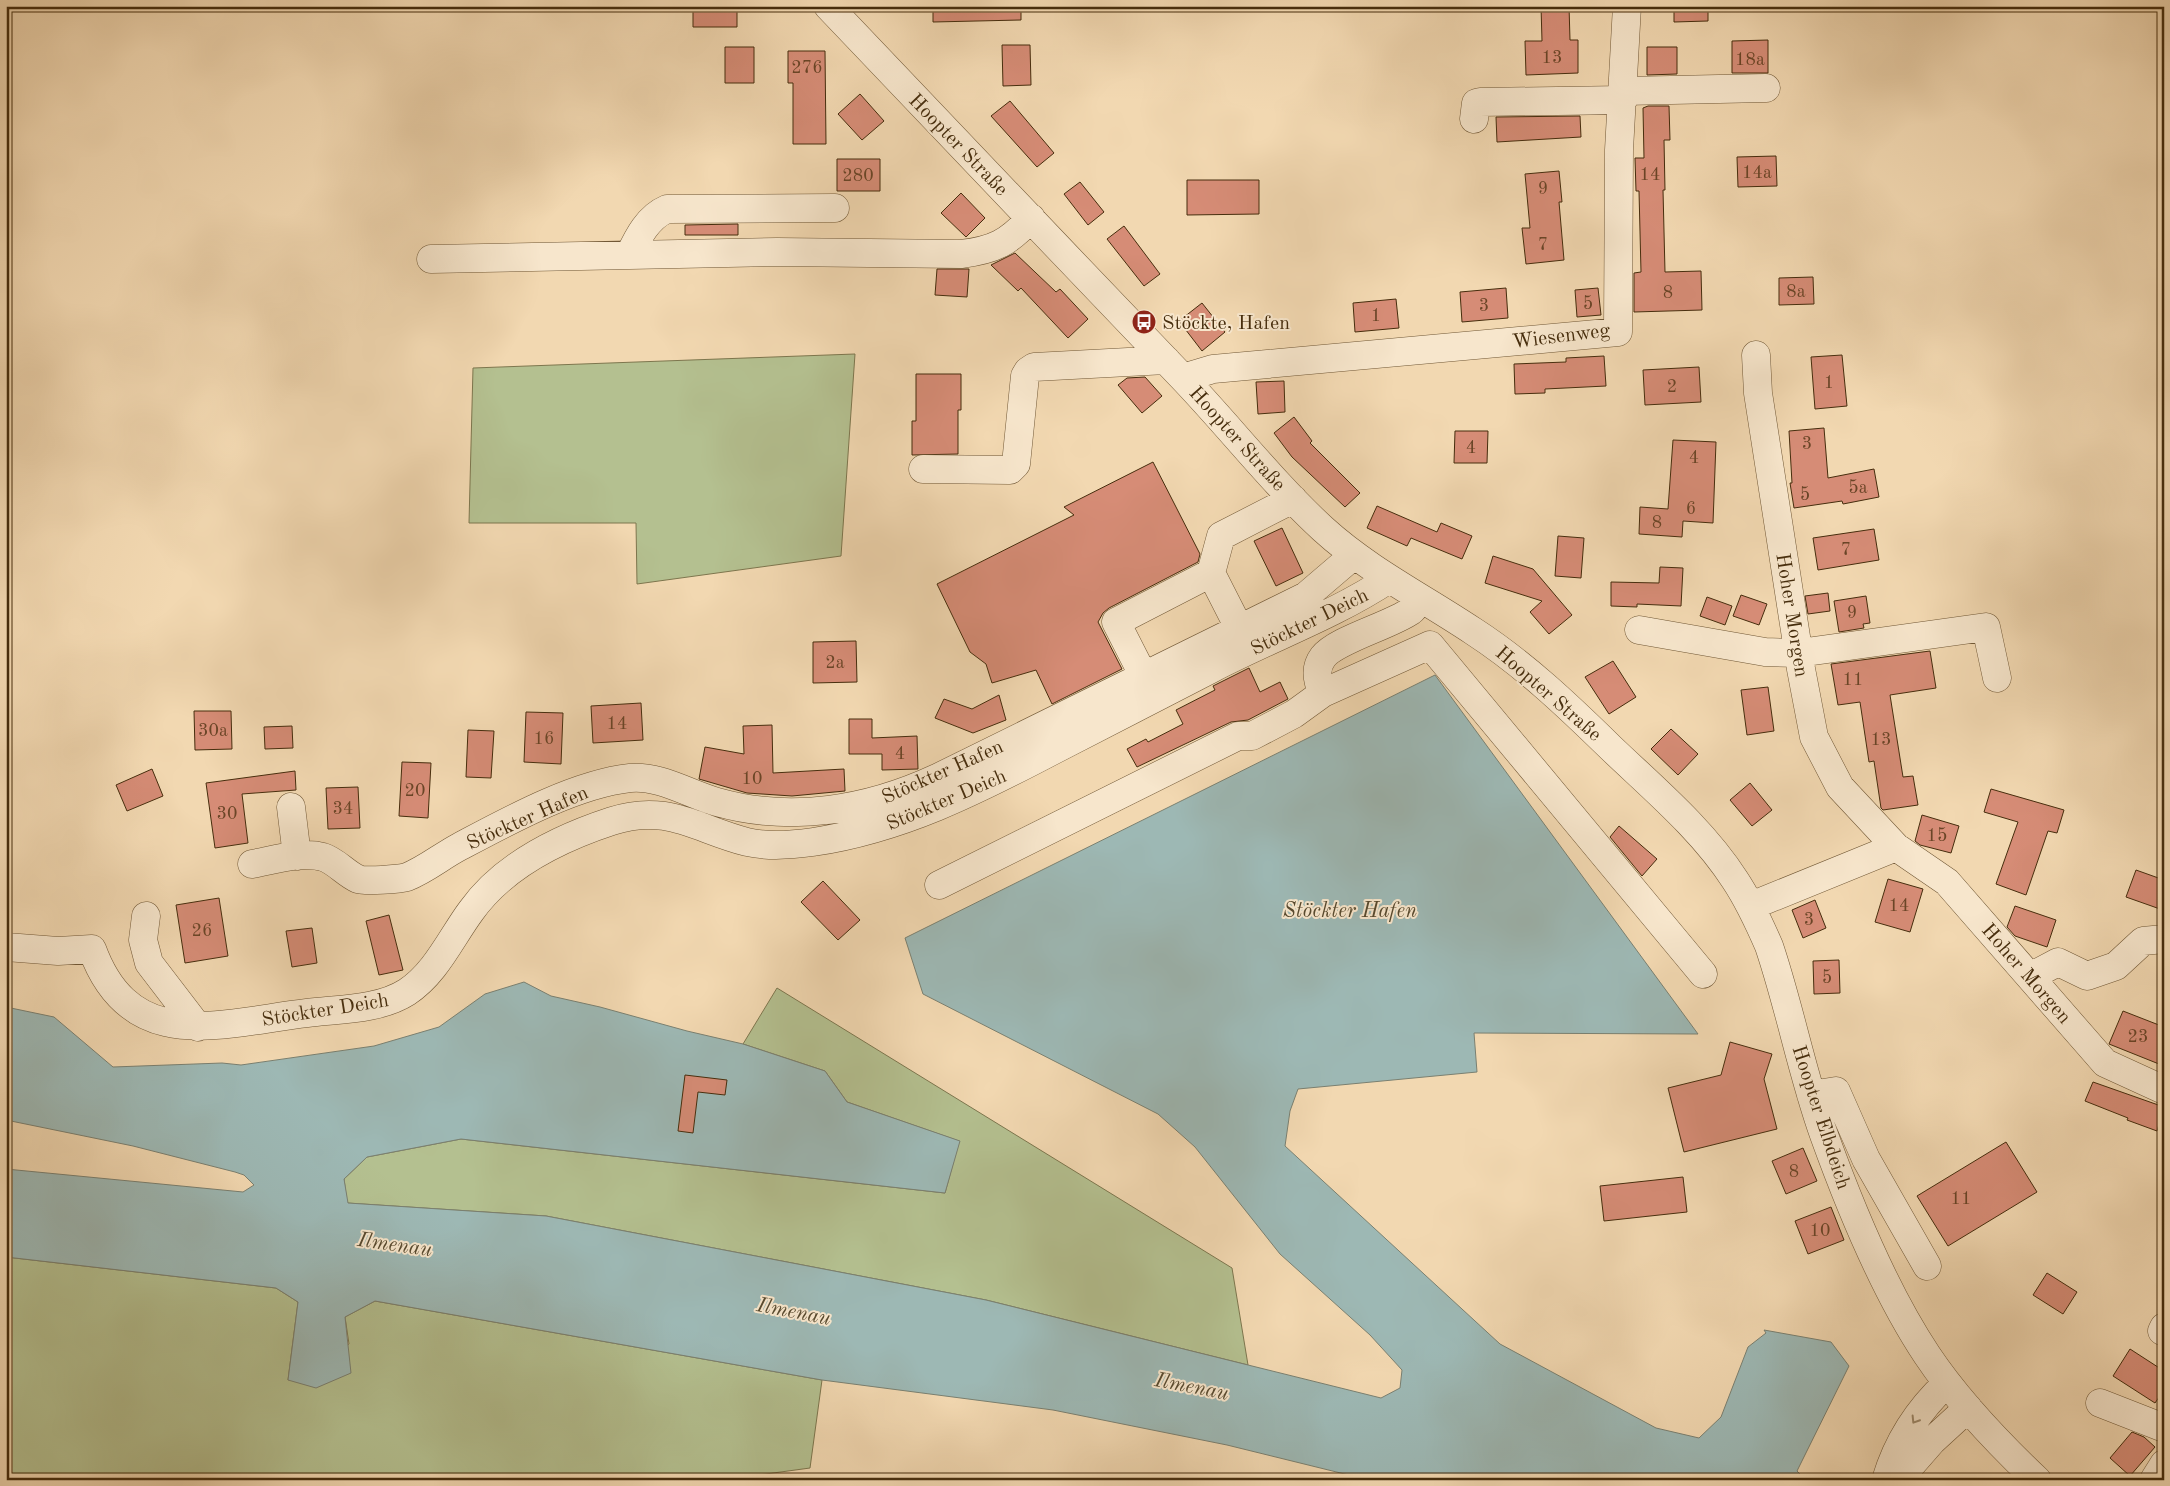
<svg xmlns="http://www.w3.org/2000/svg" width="2170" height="1486" font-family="'Old Standard TT',serif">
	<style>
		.green { fill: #b4c090; stroke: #7d764e }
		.water { fill: #9db8b4; stroke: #7a8071 }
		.building { fill: #d68c76; stroke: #462d0d }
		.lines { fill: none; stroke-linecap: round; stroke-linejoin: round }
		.minor-casing { stroke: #715836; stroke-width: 29 }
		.minor { stroke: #f7e6cc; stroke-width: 28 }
		.oneway { stroke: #9e8a6c }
		.labels { text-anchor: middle; stroke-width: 4; stroke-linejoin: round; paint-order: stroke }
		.number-label { font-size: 18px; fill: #6a4527 }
		.street-label { font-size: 20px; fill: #462d0d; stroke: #f7e6cc }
		.poi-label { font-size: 20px; fill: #462d0d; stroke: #f7e6cc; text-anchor: start }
		.water-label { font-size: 21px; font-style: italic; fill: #57492e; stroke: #f7e6cc }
	</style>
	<rect width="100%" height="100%" fill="#f2d8b1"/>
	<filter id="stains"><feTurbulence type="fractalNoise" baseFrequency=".004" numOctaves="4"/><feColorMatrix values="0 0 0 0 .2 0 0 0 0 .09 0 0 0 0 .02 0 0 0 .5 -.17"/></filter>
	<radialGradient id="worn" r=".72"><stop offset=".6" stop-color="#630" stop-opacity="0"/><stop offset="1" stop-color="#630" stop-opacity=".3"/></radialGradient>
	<!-- green -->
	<path class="green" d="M855 354 841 556 637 584 636 523H469L473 368Z
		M777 988 1232 1268 1248 1365 986 1300 546 1216 347 1203 344 1179 367 1157 461 1139 945 1193 959 1141 847 1102 825 1071 743 1044Z
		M6 1257 276 1288 298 1302 288 1380 349 1344 345 1317 375 1301 822 1380 810 1468 722 1480H6Z"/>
	<!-- water -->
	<path class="water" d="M1435 675 1698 1034 1474 1033 1477 1072 1298 1089 1290 1111 1285 1146 1500 1344 1656 1428 1699 1438 1721 1417 1748 1347 1766 1333 1764 1330 1831 1342 1849 1366 1797 1471 1806 1480H1369L1227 1445 1053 1410 822 1380 375 1301 345 1317 351 1373 316 1388 288 1380 298 1302 276 1288 6 1257V1169L243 1192 254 1185 244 1175 235 1172 133 1146 6 1120V1007L54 1017 113 1067 222 1063 241 1065 374 1046 439 1027 485 994 524 982 551 996 600 1007 687 1031 743 1044 825 1071 847 1102 960 1141 945 1193 461 1139 367 1157 344 1179 348 1203 546 1216 986 1300 1381 1398 1400 1388 1402 1370 1370 1335 1280 1254 1195 1147 1158 1114 923 994 905 938Z"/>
	<!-- building -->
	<path class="building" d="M693 6H737V27H693Z
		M933 6H1021V20L933 22Z
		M1541 6H1569L1570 40H1578V73L1526 75 1525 41H1542Z
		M1674 6H1708V21L1674 22Z
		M1768 40V73H1732V41Z
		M1002 45H1030L1031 85 1003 86Z
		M725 47H754V83H725Z
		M1647 47H1677V74L1647 75Z
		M788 51H825L826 144H793V83H788Z
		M860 94 884 121 862 140 838 114Z
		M1010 101 1054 153 1037 167 991 116Z
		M1648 106H1669L1670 140H1664L1665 190H1663L1665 272 1701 271 1702 310 1634 312V273L1641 272 1639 191H1636L1635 158H1644L1643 108Z
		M1580 116 1581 137 1497 142 1496 117Z
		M1776 156 1777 186 1738 187 1737 157Z
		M837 159H880V191H837Z
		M1559 171 1562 202H1559L1564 260 1526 264 1522 228H1530L1525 174Z
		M1187 180H1259V214L1187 215Z
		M1080 182 1104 212 1088 225 1064 194Z
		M961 193 985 218 966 237 941 213Z
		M738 224V235H685V225Z
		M1124 226 1160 274 1144 286 1107 239Z
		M1015 253 1056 292 1060 289 1088 319 1068 338 1021 288 1018 291 991 265Z
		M937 269H969L967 297 935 295Z
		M1813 277 1814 304 1779 305V278Z
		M1506 288 1508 318 1462 322 1460 292Z
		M1598 288 1601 315 1577 317 1575 290Z
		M1396 299 1399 328 1355 332 1353 303Z
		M1202 303 1225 332 1202 351 1179 321Z
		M1842 355 1847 406 1815 409 1811 357Z
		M1604 356 1606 386 1545 389V393L1515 394 1514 364 1566 362V358Z
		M1699 367 1701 402 1645 405 1643 370Z
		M916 374H961V410H958V454L912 455V421H916Z
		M1145 377 1162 396 1142 413 1118 385 1127 378Z
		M1284 381 1285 412 1258 414 1256 382Z
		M1294 417 1312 441 1310 443 1360 493 1345 507 1292 457 1274 433Z
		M1824 428 1828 478 1874 469 1879 497 1843 504 1842 501 1794 508 1790 483H1792L1789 431Z
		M1455 431H1488L1487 463H1454Z
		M1673 440 1716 442 1713 523 1683 521 1682 537 1639 534 1640 507 1668 509Z
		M1153 462 1200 554 1198 562 1109 608 1103 613 1098 622 1122 669 1052 704 1036 670 992 683 986 664 970 652 937 584 1074 515 1064 507Z
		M1377 506 1437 532 1441 523 1472 536 1462 559 1411 538 1407 546 1367 528Z
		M1282 528 1303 573 1276 586 1254 541Z
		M1874 529 1879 560 1818 570 1813 538Z
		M1558 536 1584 538 1581 578 1555 576Z
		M1493 556 1533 569 1572 615 1549 634 1530 612 1542 601 1485 583Z
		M1660 567 1683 568 1681 606 1637 604V607L1611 606V582L1659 583Z
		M1828 593 1830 611 1808 614 1805 596Z
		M1741 595 1767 604 1759 625 1733 616Z
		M1866 596 1870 623 1863 624 1864 628 1839 632 1834 601Z
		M1707 597 1732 606 1725 625 1700 616Z
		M856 641 857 682 813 683V642Z
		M1930 651 1936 688 1890 695 1903 777 1913 776 1918 805 1883 810 1881 808 1874 761 1869 762 1860 702 1838 705 1831 664Z
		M1613 661 1636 697 1609 714 1585 677Z
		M1249 668 1260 692 1280 682 1288 699 1248 720 1231 722 1137 767 1127 749 1146 739 1148 742 1183 724 1176 710 1215 690 1213 686Z
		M1768 687 1774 731 1747 735 1741 690Z
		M999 695 1006 720 973 733 935 718 944 699 972 709Z
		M641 703 643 740 593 743 591 706Z
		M194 711H231L232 749 195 750Z
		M526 712 563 713 561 764 524 762Z
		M849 719H872V738L917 736 918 769 882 770V754H849Z
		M772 725 773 773 844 769 845 791 792 796 747 793 699 779 705 747 744 754 743 726Z
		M292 726 293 748 265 749 264 727Z
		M1671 729 1698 754 1678 775 1651 749Z
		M468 730 494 731 491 778 466 777Z
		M402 762 431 763 428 818 399 816Z
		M152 769 163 796 127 811 116 785Z
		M295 771 296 790 242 794 248 843 215 848 206 783Z
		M1750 783 1772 810 1752 826 1730 800Z
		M358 787 360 828 328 829 326 788Z
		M1991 789 2064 810 2057 833 2048 831 2026 895 1996 884 2018 822 1984 812Z
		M1922 815 1959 826 1951 853 1920 845 1915 841Z
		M1619 826 1657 859 1642 876 1610 837Z
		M2136 870 2164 880V898L2160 909 2126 897Z
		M1888 879 1923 889 1910 932 1875 922Z
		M823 881 860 920 838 940 801 902Z
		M219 898 228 956 185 963 176 905Z
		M1815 900 1826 928 1803 938 1792 910Z
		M2015 906 2056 920 2047 947 2015 936 2007 927Z
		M389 915 403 970 379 975 366 921Z
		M312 928 317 963 292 967 286 931Z
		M1839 960 1840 993 1814 994 1813 961Z
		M2123 1011 2164 1027V1053L2159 1064 2109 1044Z
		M1730 1042 1772 1054 1764 1079 1777 1129 1684 1152 1668 1088 1721 1075Z
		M685 1075 727 1080 725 1095 698 1092 693 1133 678 1131Z
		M2093 1082 2164 1107 2157 1131 2127 1120 2128 1118 2085 1101Z
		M2006 1142 2037 1192 1948 1246 1917 1196Z
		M1803 1148 1817 1181 1786 1194 1772 1161Z
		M1683 1177 1687 1212 1604 1221 1600 1186Z
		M1831 1207 1844 1240 1808 1254 1795 1221Z
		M2047 1273 2077 1292 2063 1314 2033 1295Z
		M2130 1349 2164 1371V1390L2155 1403 2113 1376Z
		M2132 1432 2144 1437 2155 1447 2130 1476 2110 1458Z"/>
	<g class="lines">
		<defs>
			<path id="minor" d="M828 6C946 130 1063 253 1181 376 1229 426 1272 482 1323 529 1368 570 1422 597 1473 631 1524 664 1568 706 1611 748 1654 789 1703 830 1735 880 1749 901 1759 923 1769 946 1790 1008 1802 1074 1824 1135 1850 1207 1885 1292 1927 1355 1957 1400 1997 1442 2037 1480
				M1624 91 1766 88
				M1474 119 1476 103 1480 102 1623 100
				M630 254C638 237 648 217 667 209L835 208
				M431 259 777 252 961 254C994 250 1008 243 1031 218
				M1756 355 1758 393 1801 669 1814 737 1840 787 1896 847 1947 882 2105 1063 2164 1090
				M1183 378 1213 369 1618 332 1619 150 1627 6
				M923 469 1010 470 1016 464 1025 376 1028 371 1034 367 1166 360
				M1211 573 1221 536 1293 499
				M1639 630 1765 652 1799 653 1986 627 1997 678
				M1143 675 1116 622 1211 573 1239 628
				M1323 693C1317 681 1314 669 1323 657 1336 640 1389 626 1411 611 1415 608 1417 603 1420 599
				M291 807 297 856
				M252 864C274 860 301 851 323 857 336 861 346 874 358 879 364 882 400 879 407 877 425 870 442 856 459 847 508 821 575 784 630 778 659 775 689 794 717 802 791 823 868 810 937 778L1306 596 1354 555
				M939 885 1238 736H1252L1294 714 1323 693 1430 645 1703 974
				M1751 906 1896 847
				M146 916 143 940 149 963 198 1027
				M6 947 58 951 92 949C131 1056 221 1023 307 1013 339 1009 379 1010 407 992 436 973 451 938 471 911 503 866 560 838 612 821 668 803 696 829 747 842 768 847 792 845 813 842 901 829 976 791 1054 750 1106 723 1159 696 1211 669 1270 638 1333 616 1389 579
				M2030 977 2058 962 2087 976 2116 966 2143 941 2164 939
				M1811 1095 1836 1091 1866 1159 1927 1266
				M2162 1331 2164 1327
				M2100 1403 2164 1428
				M1886 1480C1897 1443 1919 1409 1947 1383
				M1898 1480 1932 1441 1968 1408
				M2154 1480 2164 1464"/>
		</defs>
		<!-- minor casing -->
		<use href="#minor" class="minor-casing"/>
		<!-- minor -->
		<use href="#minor" class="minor"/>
	</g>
	<!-- one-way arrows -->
	<defs><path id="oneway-chevron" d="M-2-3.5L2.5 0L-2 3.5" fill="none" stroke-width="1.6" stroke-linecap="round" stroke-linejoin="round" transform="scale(1.25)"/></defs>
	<use class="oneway" href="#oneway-chevron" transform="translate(1915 1420) rotate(122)"/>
	<!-- icons -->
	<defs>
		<symbol id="bus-disc" viewBox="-11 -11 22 22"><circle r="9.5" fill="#8f2418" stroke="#f7e6cc"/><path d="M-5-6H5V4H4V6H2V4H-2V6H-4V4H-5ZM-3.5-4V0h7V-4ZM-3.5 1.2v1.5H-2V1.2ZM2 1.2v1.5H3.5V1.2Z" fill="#fff"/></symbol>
	</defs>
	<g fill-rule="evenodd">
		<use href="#bus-disc" x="1130" y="308" width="28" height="28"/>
	</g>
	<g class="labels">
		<!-- number labels -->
		<g class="number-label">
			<text x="1552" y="63">13</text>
			<text x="1750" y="65">18a</text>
			<text x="807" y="73">276</text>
			<text x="1757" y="178">14a</text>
			<text x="1650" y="180">14</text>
			<text x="858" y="181">280</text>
			<text x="1543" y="194">9</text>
			<text x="1543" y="250">7</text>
			<text x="1796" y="297">8a</text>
			<text x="1668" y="298">8</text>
			<text x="1588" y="309">5</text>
			<text x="1484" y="311">3</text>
			<text x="1376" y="321">1</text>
			<text x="1829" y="388">1</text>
			<text x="1672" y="392">2</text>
			<text x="1807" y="449">3</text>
			<text x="1471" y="453">4</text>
			<text x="1694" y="463">4</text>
			<text x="1858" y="493">5a</text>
			<text x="1805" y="500">5</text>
			<text x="1691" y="514">6</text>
			<text x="1657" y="528">8</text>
			<text x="1846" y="555">7</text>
			<text x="1852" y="618">9</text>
			<text x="835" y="668">2a</text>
			<text x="1853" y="685">11</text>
			<text x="617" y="729">14</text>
			<text x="213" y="736">30a</text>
			<text x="544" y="744">16</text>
			<text x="1881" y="745">13</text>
			<text x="900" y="759">4</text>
			<text x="752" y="784">10</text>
			<text x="415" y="796">20</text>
			<text x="343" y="814">34</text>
			<text x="227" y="819">30</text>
			<text x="1937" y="841">15</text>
			<text x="1899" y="911">14</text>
			<text x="1809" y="925">3</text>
			<text x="202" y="936">26</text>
			<text x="1827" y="983">5</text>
			<text x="2138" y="1042">23</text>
			<text x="1794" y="1177">8</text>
			<text x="1961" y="1204">11</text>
			<text x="1820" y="1236">10</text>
		</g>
		<!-- street labels -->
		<g class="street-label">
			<text transform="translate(959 144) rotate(46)" y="7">Hoopter Straße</text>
			<text transform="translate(1561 335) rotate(-7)" y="7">Wiesenweg</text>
			<text transform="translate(1238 438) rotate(48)" y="7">Hoopter Straße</text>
			<text transform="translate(1793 615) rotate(81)" y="7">Hoher Morgen</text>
			<text transform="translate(1309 621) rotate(-26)" y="7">Stöckter Deich</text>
			<text transform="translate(1549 693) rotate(41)" y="7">Hoopter Straße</text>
			<text transform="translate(942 771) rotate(-24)" y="7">Stöckter Hafen</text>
			<text transform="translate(946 799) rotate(-23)" y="7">Stöckter Deich</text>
			<text transform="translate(527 817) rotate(-24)" y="7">Stöckter Hafen</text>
			<text transform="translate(2027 973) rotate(49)" y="7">Hoher Morgen</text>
			<text transform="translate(325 1009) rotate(-9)" y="7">Stöckter Deich</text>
			<text transform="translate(1822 1117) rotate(72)" y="7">Hoopter Elbdeich</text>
		</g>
		<!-- poi labels -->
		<g class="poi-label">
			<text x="1162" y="329">Stöckte, Hafen</text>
		</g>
		<!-- water labels -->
		<g class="water-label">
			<text x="1350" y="917">Stöckter Hafen</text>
			<text transform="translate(395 1244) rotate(8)" y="7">Ilmenau</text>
			<text transform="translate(794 1311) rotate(11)" y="7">Ilmenau</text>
			<text transform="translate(1192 1386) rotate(11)" y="7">Ilmenau</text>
		</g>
	</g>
	<!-- margin -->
	<rect width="2170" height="1486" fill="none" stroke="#f2d8b1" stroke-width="25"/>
	<rect x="8" y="8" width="2155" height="1471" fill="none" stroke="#462d0d" stroke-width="2.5"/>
	<rect x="12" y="12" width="2145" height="1461" fill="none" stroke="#462d0d"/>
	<rect width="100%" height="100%" filter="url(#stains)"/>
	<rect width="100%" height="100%" fill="url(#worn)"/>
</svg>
